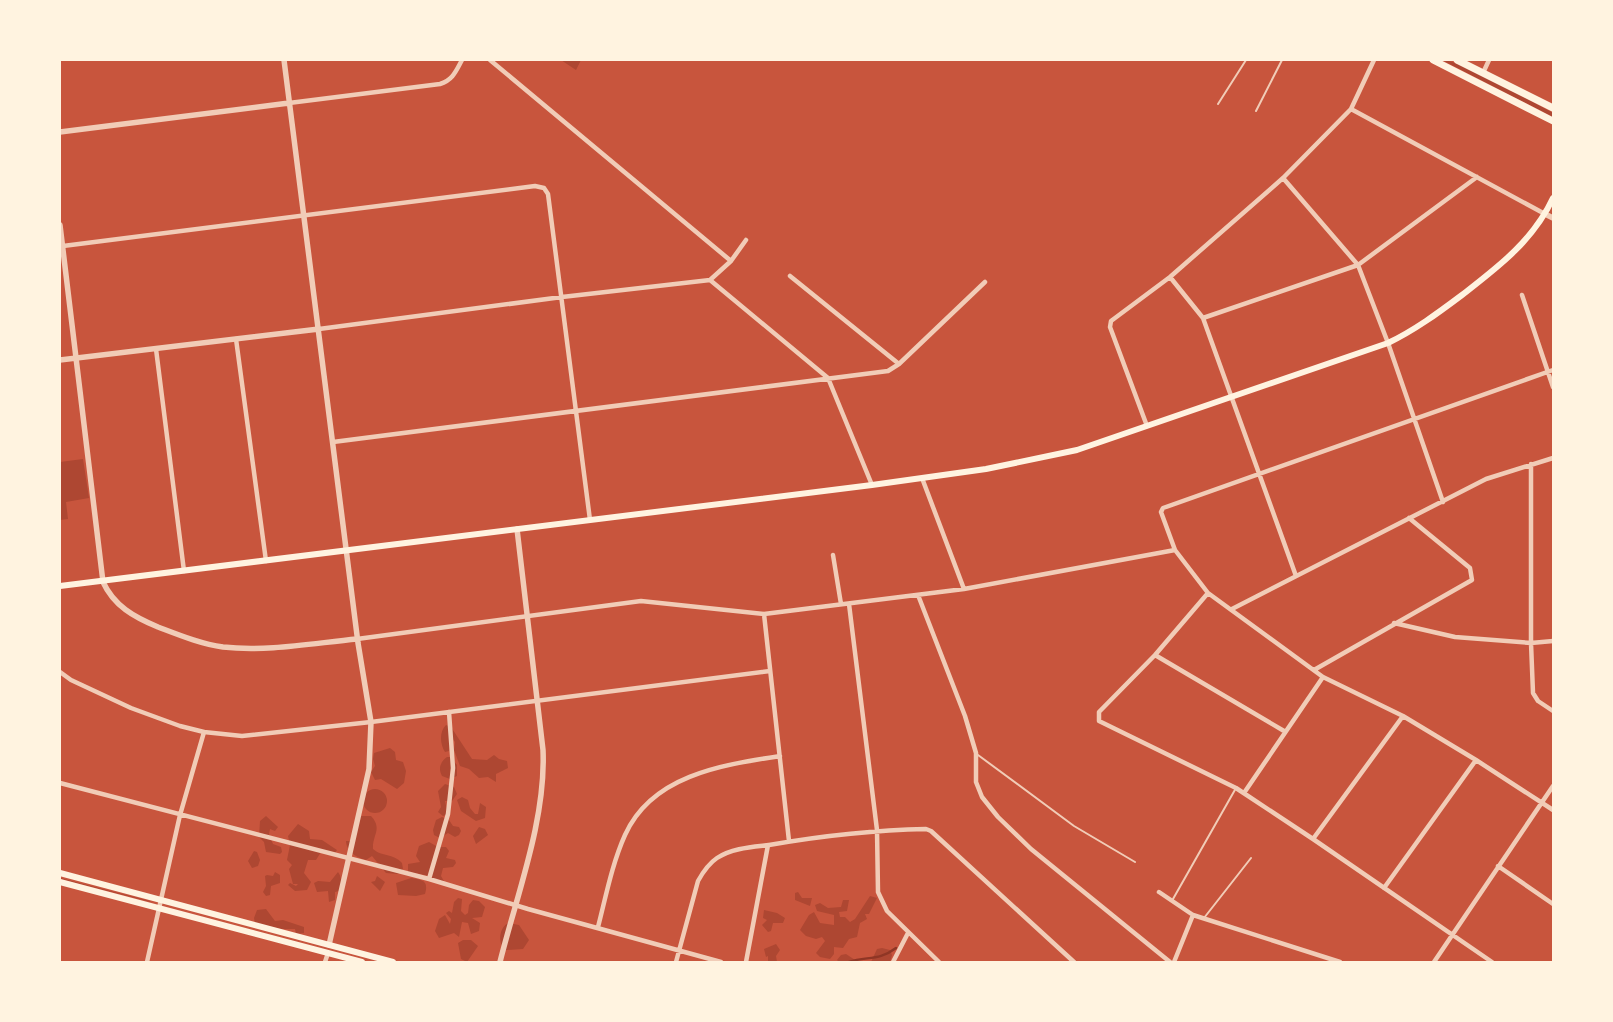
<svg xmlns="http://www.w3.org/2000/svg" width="1613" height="1022" font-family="'Fira Sans Condensed',sans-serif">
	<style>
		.green { fill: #ae4732 }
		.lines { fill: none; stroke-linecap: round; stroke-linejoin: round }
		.stream { stroke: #8f3625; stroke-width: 2.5 }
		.service { stroke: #f1ccb7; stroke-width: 2 }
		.minor { stroke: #f1ccb7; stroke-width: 4.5 }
		.tertiary { stroke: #f1ccb7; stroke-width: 5.5 }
		.secondary { stroke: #fff3e0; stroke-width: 6 }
		.trunk { stroke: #fff3e0; stroke-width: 7 }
	</style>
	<rect width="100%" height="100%" fill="#c8553d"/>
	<!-- green -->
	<path class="green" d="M561 60H581L576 70Z
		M1442 60C1461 60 1532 102 1553 113V117Z
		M83 459 89 498 66 502 68 519 60 520V462Z
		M446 725 451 727 472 759 487 760 494 755 499 759 507 761 508 768 496 774V782L488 777 479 778 469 769 460 766 454 750 455 742 452 738 449 751 445 752C440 744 439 732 446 725Z
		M390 748 395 752 396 760 403 762 406 771 404 783 397 789 381 779 375 780 371 772 375 766 373 759 374 753Z
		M447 757H450L457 765V776L450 779 442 776C438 769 440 762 447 757Z
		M445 784 454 787 457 794 452 801H445L448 814 443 816 438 812 441 807 438 791Z
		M363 801a12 12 0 1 1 24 0a12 12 0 1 1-24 0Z
		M462 797 468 800 470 808 475 814H478L480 803 486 807 485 818 476 821 461 811 457 800Z
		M266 816 278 827 275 831 270 829 269 834 273 844 281 847 282 852 280 854 266 852 264 842 259 837 260 821Z
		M362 816H371C383 829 372 835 373 849 382 857 393 853 402 863L403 869 398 874 386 873 372 856 366 860C357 858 346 851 346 841H352L359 817Z
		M442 817 449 820 453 826 459 827 461 831 459 835 455 837 448 833 440 838 434 835 433 830 436 820Z
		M298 824 309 831 310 839 322 840 337 850 335 853 321 852 316 860H308L304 873 311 882 307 890 295 891 288 885 290 883 296 886 298 884H293L289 869 292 865 287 860 290 845 288 836Z
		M479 827 485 829 488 835 476 844 473 836Z
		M429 842 438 847H446L449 851 446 858 455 860 456 863 453 867 443 868 441 876 445 883H439L430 876 408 872V864L420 862 416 856 419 846Z
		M254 851 257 852 260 860 258 866 252 868 248 861Z
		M275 872 280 875V883L271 886 270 895 266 896 263 892 266 886 265 876 267 875 273 876Z
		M338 872C342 877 342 885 339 891L335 892V900L329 902 328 891 317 892 314 883 318 881 330 882Z
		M377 876 385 882 380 891 371 882 375 881Z
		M60 878 150 901 151 902 60 879Z
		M411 878C422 880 429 880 425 894L416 896 398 895 396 883Z
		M798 892 802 898H812L810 906 795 900V893Z
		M870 896 877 898 869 914H865L867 919 860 923 857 937 849 939 843 948 834 947V954L830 959 820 957 816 953 825 941 822 937 816 939 806 936 800 930 809 915 814 912 820 923 834 925V915L817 911 815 905 820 903 828 908 841 907 843 900H849L847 911 839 912 840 917H845L850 922 855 919Z
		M458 898 462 899 461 911 465 915 468 913 469 905 473 900 479 901 485 907 482 917 472 918 480 923 479 931 471 934 468 923 462 922 459 937 454 933 439 938 435 931 439 919 445 915 450 924 451 919 446 913 449 911 452 913 454 902Z
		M266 909 275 921 283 920 304 927V933L296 934 295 929H281L255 924 254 918 257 910Z
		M764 910 777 913 785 918 783 923H773L771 931 768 932 762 925 767 920 763 918Z
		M508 923 519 925 529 940 523 949 506 950C497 944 499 928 508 923Z
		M463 940H471L478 946 467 962 461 959 458 943Z
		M776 944 780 950 776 956 777 962H768V956L766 957 764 949Z
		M882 948 890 950 892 955 890 962H871L877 949Z
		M846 954 858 962H839L837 960 841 955Z"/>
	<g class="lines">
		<!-- stream -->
		<path class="stream" d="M849 962C867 956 879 961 896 948"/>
		<!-- service -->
		<path class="service" d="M1218 104 1246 60
			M1256 111 1282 60
			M978 755 1074 826 1135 862
			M1173 899 1236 788
			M1204 918 1251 858"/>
		<!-- minor -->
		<path class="minor" d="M490 60 731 261
			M1483 73 1489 60
			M289 103 440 84C453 80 456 71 462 60
			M1351 109 1545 214
			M1283 178 1358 265 1388 343 1443 502
			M63 246 535 186 544 188 548 194 590 520
			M790 276 899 364
			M1170 277 1203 318 1296 576
			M710 280 828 378 872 485
			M1522 295 1553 387
			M1203 318 1358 265 1477 177
			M319 329 562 297 710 280 731 261 746 240
			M236 339 266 561
			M156 349 184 571
			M1553 370 1163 508 1161 512 1175 550 1208 593 1323 677 1403 716 1476 760 1553 810
			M1147 426 1110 327 1111 321 1170 277 1283 178 1351 109 1374 60
			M333 442 888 371 899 364 985 282
			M1531 464V643L1533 693 1538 701 1553 711
			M922 478 964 589
			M833 555 841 604
			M1208 593 1155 655 1099 712V721L1236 788 1313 839 1492 962
			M918 595 965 716 976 753V782L982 797 998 817 1031 849 1170 962
			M849 604 877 830 878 892 887 911 939 962
			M1232 609 1486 479 1553 458
			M764 614 789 841
			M1394 623 1455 637 1531 643 1553 641
			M357 639 641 601 764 614 964 589 1175 550
			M1155 655 1284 731
			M1314 670 1472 580 1470 568 1409 518
			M60 672 71 680 131 708 180 726 204 732 242 736 371 722 770 671
			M60 783 429 879 528 909 721 962
			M1244 793 1323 677
			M1313 839 1403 716
			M1498 866 1553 904
			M429 879 448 814 453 768 449 712
			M1384 888 1476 760
			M1159 892 1193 915 1340 962
			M598 927C606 896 612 864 625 835 652 775 722 765 780 756
			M147 962 180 815 204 732
			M325 962 328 953
			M676 962 698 881C703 872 708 864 717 858 732 848 752 847 769 845 821 836 873 830 926 829L931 831 1074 962
			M746 962 768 845
			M893 962 908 933
			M1174 962 1193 915
			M1434 962 1553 786"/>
		<!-- tertiary -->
		<path class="tertiary" d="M284 60 358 643 371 722 369 769 329 945
			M60 132 289 103
			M1545 214 1553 218
			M60 225 103 582C114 606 134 617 158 627 179 635 201 644 223 647 267 652 314 643 357 639
			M60 360 319 329
			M500 962C517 894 546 820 543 750L517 529"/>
		<!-- secondary -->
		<path class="secondary" d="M60 586 872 485 986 469 1077 450 1388 343C1415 330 1438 313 1462 295 1498 267 1533 241 1553 198
			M60 873 393 962
			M60 882 362 962"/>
		<!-- trunk -->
		<path class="trunk" d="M1433 60 1553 121
			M1457 60 1553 108"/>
	</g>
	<!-- border -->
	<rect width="1613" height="1022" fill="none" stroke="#fff3e0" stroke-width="122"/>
</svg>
